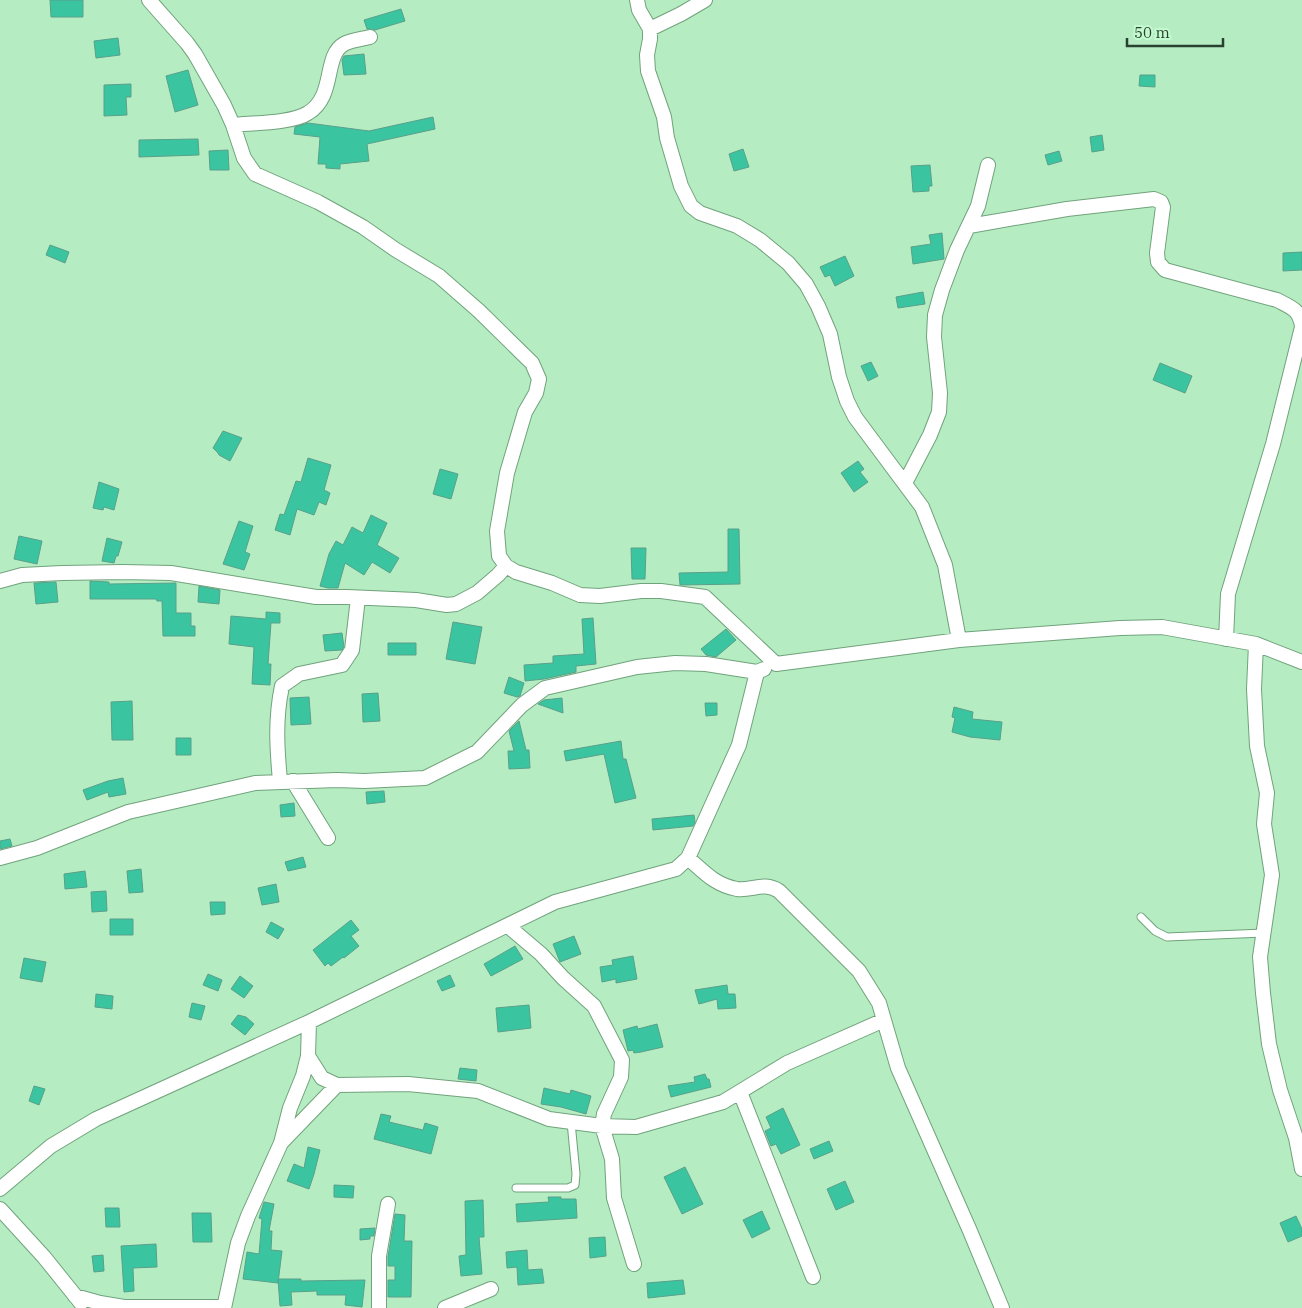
<svg xmlns="http://www.w3.org/2000/svg" width="1302" height="1308" font-family="'IBM Plex Serif',serif">
	<style>
		.building { fill: #3ac5a0; stroke: #59a08a }
		.lines { fill: none; stroke-linecap: round; stroke-linejoin: round }
		.lane-casing { stroke: #70a37c; stroke-width: 9 }
		.street-casing { stroke: #70a37c; stroke-width: 16 }
		.lane { stroke: #fff; stroke-width: 7 }
		.street { stroke: #fff; stroke-width: 14 }
	</style>
	<rect width="100%" height="100%" fill="#b6ecc2"/>
	<!-- building -->
	<path class="building" d="M50 0H83V17H51Z
		M401 9 405 21 375 30 367 29 364 20Z
		M118 38 120 55 96 58 94 41Z
		M364 54 366 74 344 75 342 60 344 56Z
		M188 70 198 105 175 112 166 76Z
		M1140 75H1155V87L1139 86Z
		M131 84V97H126L127 115 104 116V85Z
		M433 117 435 129 367 144 369 161 340 164V169L326 168V164H318L320 137 294 134 295 127 308 123 369 131Z
		M1102 135 1104 150 1092 152 1090 137Z
		M198 139 199 155 139 157V140Z
		M743 149 749 167 734 171 729 154Z
		M228 150 229 170H210L209 151Z
		M1059 151 1062 161 1048 165 1045 155Z
		M930 165 932 186H929V191L913 192 911 166Z
		M942 233 944 259 913 264 911 247 931 244 929 235Z
		M50 245 69 252 65 263 46 255Z
		M1302 252V270L1283 271V253Z
		M845 256 854 276 835 286 830 275 825 277 820 267Z
		M923 292 925 304 898 308 896 297Z
		M871 362 878 376 868 381 861 366Z
		M1160 363 1192 376 1185 393 1153 380Z
		M223 431 242 438 230 461 219 455 218 453 213 448Z
		M308 458 331 465 324 490 330 493 326 505 319 502 314 515 297 509 290 535 275 530 280 514 284 515 296 481 301 482Z
		M858 461 864 469 860 472 868 482 854 492 841 473Z
		M440 469 458 474 451 499 433 494Z
		M99 482 119 489 114 510 104 507 103 510 93 508Z
		M371 515 387 523 377 545 399 558 390 573 372 562 364 575 345 563 338 588H328L320 586 329 554 336 541 343 545 352 527 363 533Z
		M239 521 253 526 245 552 250 554 244 570 223 564Z
		M728 529H739L740 584 680 585 679 573 728 572Z
		M19 536 42 541 37 564 14 559Z
		M107 538 122 542 118 556H116L114 563 102 561Z
		M631 548H646L645 579H632Z
		M90 581 109 582V584L176 583V613H191V626H195V636H163L162 601H157L156 599H90Z
		M56 582 58 602 36 604 34 583Z
		M199 586 220 590 219 604 198 602Z
		M266 612 280 613V623H271L268 664H271L270 685 252 684 254 647 229 644 231 616 266 619Z
		M593 618 596 664 576 666V672L544 679 525 681 524 665 553 663V656L584 654 582 619Z
		M453 622 482 627 475 664 446 659Z
		M726 629 736 640 716 657 706 655 701 649Z
		M342 633 344 647 342 650 325 651 323 635Z
		M388 643H416V655H388Z
		M509 677 524 683 520 696 517 697 504 693Z
		M378 693 380 721 363 722 362 694Z
		M309 697 311 724 291 725 290 698Z
		M562 698 563 713 538 704 544 700Z
		M132 701 133 740H112L111 702Z
		M705 703H717V715L706 716Z
		M954 707 973 712 972 719 1002 722 1000 740 970 737 952 732 955 718 952 717Z
		M519 721 526 750H529L530 768 509 769 508 751H514L509 731Z
		M176 738H191V755H176Z
		M621 741 623 759H626L636 798 615 803 604 754 566 761 564 751Z
		M123 778 126 794 109 797 108 792 87 800 83 790 108 781Z
		M384 791 385 802 367 804 366 792Z
		M294 803 295 816 281 817 280 805Z
		M694 815 695 822 693 826 653 830 652 819Z
		M10 839 12 846 0 849V841Z
		M303 857 306 867 288 871 285 862Z
		M141 869 143 892 129 893 127 871Z
		M85 871 87 887 65 889 64 874Z
		M276 884 279 902 262 905 258 888Z
		M106 891 107 911 92 912 91 892Z
		M210 902H225V914L211 915Z
		M110 919H133V935H110Z
		M351 920 359 930 351 936 359 946 344 958 343 957 331 966 328 963 325 966 313 950Z
		M271 922 284 929 278 939 266 932Z
		M574 936 581 954 560 962 553 944Z
		M515 946 523 959 491 976 484 964Z
		M633 956 637 979 616 983V979L602 982 600 967 613 965 612 960Z
		M24 958 46 962 42 982 20 978Z
		M208 974 222 980 218 991 203 985Z
		M450 975 455 986 442 991 437 981Z
		M240 976 253 986 244 998 231 989Z
		M727 985 728 994H735L736 1008 718 1009 717 999 699 1004 695 990Z
		M96 994 113 996 112 1009 95 1007Z
		M192 1003 205 1006 201 1020 189 1017Z
		M529 1005 531 1028 498 1032 496 1008Z
		M238 1015 246 1017 254 1024 245 1035 231 1024Z
		M657 1024 663 1047 641 1052 634 1053 633 1050 628 1051 623 1030 637 1026 638 1029Z
		M460 1068 477 1070 476 1081 458 1079Z
		M705 1074 707 1079H709L711 1087 671 1097 668 1086 695 1082 694 1077Z
		M34 1086 45 1089 39 1105 29 1101Z
		M544 1088 570 1094 571 1090 591 1096 586 1114 561 1107 541 1104Z
		M783 1108 800 1145 781 1154 776 1144 771 1146 765 1131 771 1128 766 1117Z
		M381 1114 391 1116 389 1122 423 1130 425 1123 438 1127 431 1154 374 1139Z
		M829 1141 833 1151 814 1159 810 1149Z
		M308 1147 320 1150 314 1174 309 1189 287 1181 294 1164 304 1168Z
		M685 1167 703 1204 682 1214 664 1177Z
		M845 1181 854 1202 836 1210 827 1189Z
		M334 1185 354 1186 353 1198 334 1197Z
		M548 1197H561V1199H576L577 1218 517 1222 516 1204 549 1202Z
		M483 1200 484 1237H479L482 1274 461 1276 459 1256 466 1255 465 1201Z
		M264 1202 274 1204 269 1231H272L271 1250 282 1251 278 1283 243 1279 247 1252 259 1254 262 1219 259 1218Z
		M105 1208H119L120 1227H106Z
		M762 1211 770 1229 752 1238 743 1220Z
		M192 1213H211L212 1242H193Z
		M395 1214 405 1215 404 1241H412L411 1297H388V1280H395V1266H388V1257Z
		M1296 1216 1302 1229V1236L1288 1242 1280 1223Z
		M375 1228 374 1236H370V1239L360 1240V1229Z
		M605 1237 606 1256 590 1258 589 1238Z
		M156 1244 157 1267 133 1268 134 1291 124 1292 121 1246Z
		M527 1250 528 1270 542 1269 544 1283 518 1285 517 1267 507 1268 506 1252Z
		M103 1255 104 1271 94 1272 92 1256Z
		M278 1279H301V1281L365 1280 362 1307 345 1305 346 1295H317V1291L291 1292 292 1305 280 1306Z
		M683 1280 685 1294 648 1298 647 1283Z"/>
	<g class="lines">
		<defs>
			<path id="lane" d="M1141 917 1155 931 1167 937 1264 933
				M516 1188H568L575 1185 576 1174 571 1122"/>
			<path id="street" d="M149 0 187 43 195 54 224 105 233 125 244 158 255 174 318 202 363 227 396 250 439 276 479 311 532 363 539 379 536 393 525 412 507 473 497 531 499 556 506 566 516 572 552 583 580 595 600 596 641 591H661L705 597 776 664 959 640 1120 628 1162 627 1256 644 1302 662
				M637 0 639 10 650 29V39L647 55 648 71 664 117 667 138 681 186 691 206 700 213 737 226 760 240 788 263 806 284 818 306 830 334 839 377 847 401 855 417 922 507 945 565 959 640
				M650 29 681 14 705 0
				M233 125C253 123 293 123 308 113 336 96 323 56 344 44 351 40 362 39 370 37
				M969 226 1067 209 1154 199 1161 202 1163 207 1157 253 1158 262 1165 270 1277 300C1292 308 1299 309 1302 326
				M905 483 930 435 939 412 940 393 934 337 935 315 942 290 957 250 978 206 988 165
				M0 581 22 575 62 573 123 572 171 573 316 597H347L416 600 447 605 456 604 477 593 498 575 506 566
				M1226 639 1228 594 1273 444 1302 327
				M1256 644 1254 689 1257 746 1267 793 1264 824 1272 875 1260 957 1263 993 1269 1044 1280 1090 1296 1138 1302 1169
				M280 781C277 748 275 719 282 686L299 674 342 665 352 650 358 598
				M293 781 328 838
				M0 858 37 848 128 812 255 783 337 780 364 781 425 778 477 752 522 705 545 688 637 667 675 663 706 664 757 672 764 669
				M688 858C704 872 715 885 737 889 752 891 764 881 779 891L859 971 879 1003 898 1068 970 1231 1002 1308
				M508 926 541 954 563 978 594 1006 622 1060 621 1077 604 1114 602 1126 612 1159 614 1198 634 1264
				M308 1056 322 1078 337 1085
				M740 1092 813 1277
				M281 1143 337 1085 408 1084 478 1091 549 1119 602 1126 636 1127 723 1102 787 1063 884 1020
				M0 1189 51 1146 96 1119 309 1022 555 902 676 869 688 858 739 745 757 672
				M0 1209 44 1257 81 1303
				M75 1296 100 1303 124 1307H224
				M224 1308 238 1243 248 1216 281 1143 290 1108 303 1076 308 1056 309 1022
				M379 1308V1256L388 1204
				M445 1308 491 1289"/>
		</defs>
		<!-- lane casing -->
		<use href="#lane" class="lane-casing"/>
		<!-- street casing -->
		<use href="#street" class="street-casing"/>
		<!-- lane -->
		<use href="#lane" class="lane"/>
		<!-- street -->
		<use href="#street" class="street"/>
	</g>
	<!-- scale -->
	<path d="M1127 38v8h96v-8" fill="none" stroke="#2a4030" stroke-width="2.5"/>
	<text x="1134" y="38" font-size="15" fill="#2a4030" stroke="#c3facf" stroke-width="4" paint-order="stroke">50 m</text>
</svg>
